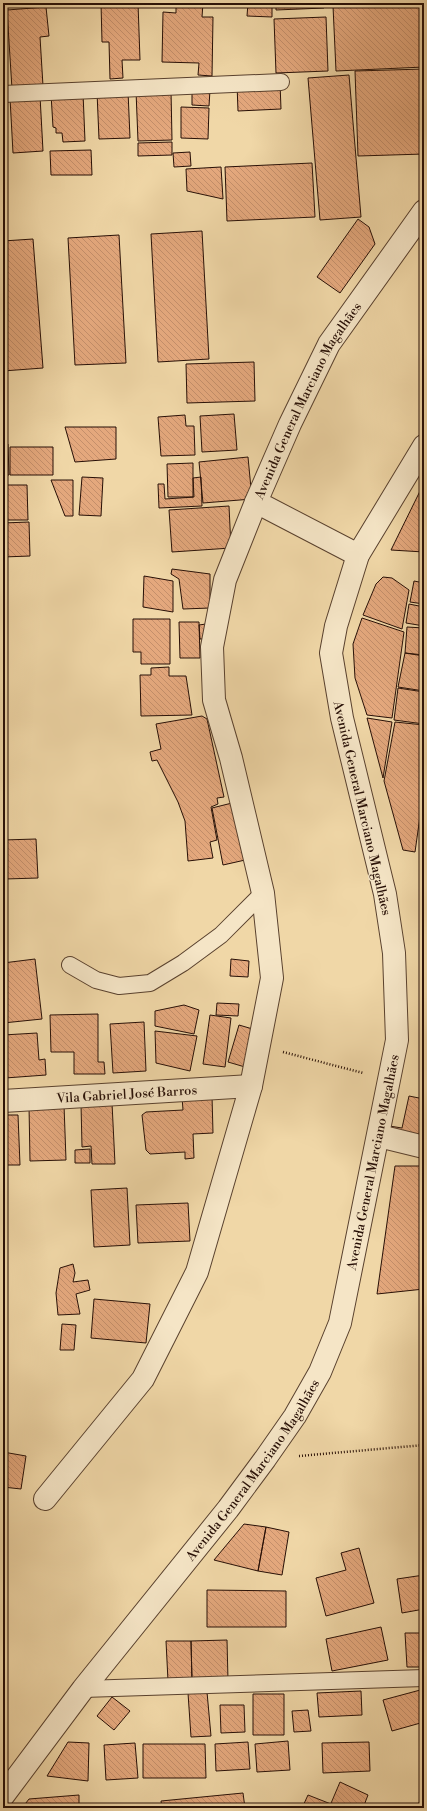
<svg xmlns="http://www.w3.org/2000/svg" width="427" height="1811" font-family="'Libre Bodoni',serif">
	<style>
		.building { fill: url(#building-back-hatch); stroke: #270f06 }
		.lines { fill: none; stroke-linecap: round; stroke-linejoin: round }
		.service-casing { stroke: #59412e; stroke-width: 18 }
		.minor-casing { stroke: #59412e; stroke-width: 24 }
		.tertiary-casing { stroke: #59412e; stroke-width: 24 }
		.path { stroke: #270f06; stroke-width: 2.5; stroke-dasharray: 1 2; stroke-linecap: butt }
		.service { stroke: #f5e5c6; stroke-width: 16 }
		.minor { stroke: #f5e5c6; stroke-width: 22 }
		.tertiary { stroke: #f5e5c6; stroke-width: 22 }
		.labels { text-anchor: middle; stroke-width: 3; stroke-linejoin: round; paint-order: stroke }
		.street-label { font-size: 13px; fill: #270f06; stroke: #f5e5c6 }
	</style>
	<defs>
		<pattern id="building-back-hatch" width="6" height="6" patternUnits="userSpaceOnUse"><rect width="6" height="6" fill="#e4a87d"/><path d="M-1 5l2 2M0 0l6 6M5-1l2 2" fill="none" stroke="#c48f6b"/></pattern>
	</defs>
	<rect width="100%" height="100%" fill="#f0d7a7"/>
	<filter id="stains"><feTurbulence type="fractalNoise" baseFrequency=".005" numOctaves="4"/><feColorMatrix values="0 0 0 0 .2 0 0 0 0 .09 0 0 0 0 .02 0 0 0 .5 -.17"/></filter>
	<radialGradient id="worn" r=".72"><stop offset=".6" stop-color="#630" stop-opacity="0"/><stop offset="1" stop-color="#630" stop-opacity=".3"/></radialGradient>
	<!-- building -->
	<path class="building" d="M101 3H138L140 60H122L123 78 110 79 109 42H102Z
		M176 3H203L202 17H213L212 76 198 75 199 63 162 62 163 12 176 13Z
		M248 3H272V17L247 16Z
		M276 3H323L324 8 276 10Z
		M333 6 424 7V67L336 71Z
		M46 7 49 36 40 37 43 86 12 89 7 10Z
		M326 17 328 71 276 73 274 19Z
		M424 69V154L358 156 355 71Z
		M349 75 361 217 320 220 308 78Z
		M280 83 281 109 238 111 237 84Z
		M192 89 210 90 209 106 192 105Z
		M128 91 130 138 99 139 97 92Z
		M136 91H171L172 140 138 141Z
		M83 93 85 141 63 142 62 133H56V128L53 127 51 94Z
		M40 96 43 151 13 153 10 98Z
		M181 107 209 108 208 139 181 138Z
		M172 142V155L138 156V143Z
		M91 150 92 175H51L50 151Z
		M190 152 191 166 174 167 173 153Z
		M312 163 315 217 227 221 225 167Z
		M221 167 223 199 187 191 186 169Z
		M358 219 369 227 375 244 340 293 317 277Z
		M202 231 209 359 158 362 151 234Z
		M119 235 126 363 75 365 68 238Z
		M33 239 43 368 3 371V241Z
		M254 362 255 401 187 403 186 364Z
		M234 414 237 450 202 452 200 416Z
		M185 415 186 426H194L195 455 161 456 158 417Z
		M65 427H116V459L75 462Z
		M3 444H8L9 475H3Z
		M10 447H53V475H10Z
		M248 457 252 499 203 503 199 462Z
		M193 463V497H168L167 464Z
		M82 477 103 478 101 516 79 515Z
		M201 477 202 506 159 508 158 484H164L165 499 194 497 193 478Z
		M51 480H73V516H65Z
		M424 483V552L391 550Z
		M3 485H27L28 520H3Z
		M229 506 231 548 172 552 169 510Z
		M29 522 30 556 3 557V523Z
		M172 569 210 574V608L183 609 179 579 171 574Z
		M144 576 173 581V612L143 607Z
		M383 577 392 578 409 590 402 629 363 615 376 584Z
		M414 581 424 583V604L410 602Z
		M409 604 424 607V626L406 623Z
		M362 618 404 632 392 718 367 715 355 678 353 644Z
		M133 619H170V664H141V652H133Z
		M179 622H199L200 658H180Z
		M206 624V639H200L199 625Z
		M407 627 424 628V655L405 653Z
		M405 653 424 656V691L398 687Z
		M169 667V676H186L192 715 141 716 140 675H151V668Z
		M398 688 424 692V724L394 720Z
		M202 716 207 719 224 797 217 798 218 804 211 807 217 840 210 842 213 858 188 861 185 821 178 802 157 760 152 761 150 752 161 749 156 724Z
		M367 718 392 722 383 778Z
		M395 722 424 725V788L415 852 403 850 384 781Z
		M240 801 254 858 223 865 212 808Z
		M36 839 38 878 5 879 4 875H3V840Z
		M35 959 42 1019 3 1023V963Z
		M231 959 249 961 248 977 230 976Z
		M217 1003 239 1004 238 1016 216 1015Z
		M184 1005 199 1010 194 1034 155 1026V1011Z
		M98 1014V1062H104L105 1074H74V1052H51L50 1015Z
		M210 1015 231 1018 225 1067 203 1064Z
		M144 1022 146 1071 113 1073 110 1024Z
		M239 1025 256 1030 245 1067 228 1062Z
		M155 1031 197 1036 190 1071 156 1063Z
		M37 1033 39 1060 45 1059 46 1075 5 1078 3 1035Z
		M212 1096 213 1133 193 1134 194 1158 185 1159V1152L150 1154 146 1150 142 1115 146 1112 183 1110 182 1097Z
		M409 1096 424 1099V1144L383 1125 402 1128Z
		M112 1103 115 1164H92L91 1146 82 1147 81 1104Z
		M64 1105 66 1160 30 1161 29 1106Z
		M3 1115H18L20 1165H3Z
		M90 1149V1163H75V1150Z
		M395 1166H424V1289L377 1294Z
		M127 1188 130 1245 94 1247 91 1190Z
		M188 1203 190 1241 138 1243 136 1205Z
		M73 1264 75 1273 73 1282 88 1280 90 1290 76 1294 80 1314 58 1315 56 1293 60 1268Z
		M94 1299 150 1304 146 1343 91 1338Z
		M62 1324 76 1325 74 1350H60Z
		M3 1452 26 1456 21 1489 3 1487Z
		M244 1524 266 1527 258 1571 214 1560Z
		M266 1527 289 1532 282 1575 258 1571Z
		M359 1548 374 1603 326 1616 316 1578 346 1570 341 1553Z
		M424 1575V1609L402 1613 397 1579Z
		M207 1590 286 1591V1627H207Z
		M381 1627 388 1660 332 1671 326 1639Z
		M405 1633H424V1667H407Z
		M227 1640 228 1680 192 1681 191 1641Z
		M166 1641H191L192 1681H168Z
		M424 1689V1722L392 1731 383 1700Z
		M361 1691 362 1715 319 1717 317 1693Z
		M207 1692 211 1736 191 1737 188 1693Z
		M253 1694H284V1735H253Z
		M112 1697 130 1711 114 1730 97 1716Z
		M220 1705H244L245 1732 221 1733Z
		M308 1710 311 1731 294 1732 292 1711Z
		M288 1741 290 1770 257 1772 255 1744Z
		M68 1742 89 1743 88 1781 47 1776Z
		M248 1742 250 1769 216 1771 215 1744Z
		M369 1742 370 1771 323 1773 322 1743Z
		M135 1743 138 1778 106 1780 104 1745Z
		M143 1744H205L206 1778H143Z
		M340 1782 368 1795 363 1808H329Z
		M243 1793 245 1808H162L161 1801Z
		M79 1795V1808H22L29 1799Z
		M308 1795 331 1804 329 1808H302Z
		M424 1800V1808H410Z"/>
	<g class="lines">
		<defs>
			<path id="service" d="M3 94 281 82
				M70 965 96 980 119 986 150 983 183 963 221 935 263 893
				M83 1689 424 1678"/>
			<g id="minor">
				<path id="s1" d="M3 1101 251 1086"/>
				<path d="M379 1136 424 1147"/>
				<path d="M45 1499 143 1379 197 1272 251 1086 272 978 263 893 231 758 214 700 212 647 225 580 256 502"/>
			</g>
			<g id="tertiary">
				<path id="s2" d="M358 555 256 502 290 424 329 344 424 211"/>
				<path id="s3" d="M3 1796 83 1689 228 1509 265 1459 295 1416 320 1372 340 1323 397 1040 394 953 385 894 342 718 331 653 336 626 358 555 424 446"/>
			</g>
		</defs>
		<!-- service casing -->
		<use href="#service" class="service-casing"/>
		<!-- minor casing -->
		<use href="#minor" class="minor-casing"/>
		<!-- tertiary casing -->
		<use href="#tertiary" class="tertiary-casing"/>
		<!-- path -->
		<path class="path" d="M283 1052 363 1073
			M299 1456 424 1445"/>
		<!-- service -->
		<use href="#service" class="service"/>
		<!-- minor -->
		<use href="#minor" class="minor"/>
		<!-- tertiary -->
		<use href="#tertiary" class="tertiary"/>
	</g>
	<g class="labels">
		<!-- street labels -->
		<g class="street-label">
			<text dy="5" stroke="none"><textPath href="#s2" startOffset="229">Avenida General Marciano Magalhães</textPath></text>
			<text transform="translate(363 808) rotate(77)" y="5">Avenida General Marciano Magalhães</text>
			<text dy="5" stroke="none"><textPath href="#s1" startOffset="124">Vila Gabriel José Barros</textPath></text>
			<text dy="5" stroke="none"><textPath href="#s3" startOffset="747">Avenida General Marciano Magalhães</textPath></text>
			<text dy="5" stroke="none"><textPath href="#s3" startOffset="411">Avenida General Marciano Magalhães</textPath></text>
		</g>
	</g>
	<!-- margin -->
	<rect width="427" height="1811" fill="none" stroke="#f0d7a7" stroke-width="16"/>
	<rect x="4" y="4" width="419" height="1803" fill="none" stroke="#270f06" stroke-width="2"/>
	<rect x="8" y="8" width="411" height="1795" fill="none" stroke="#270f06"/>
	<rect width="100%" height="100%" filter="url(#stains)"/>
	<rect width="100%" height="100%" fill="url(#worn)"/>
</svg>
